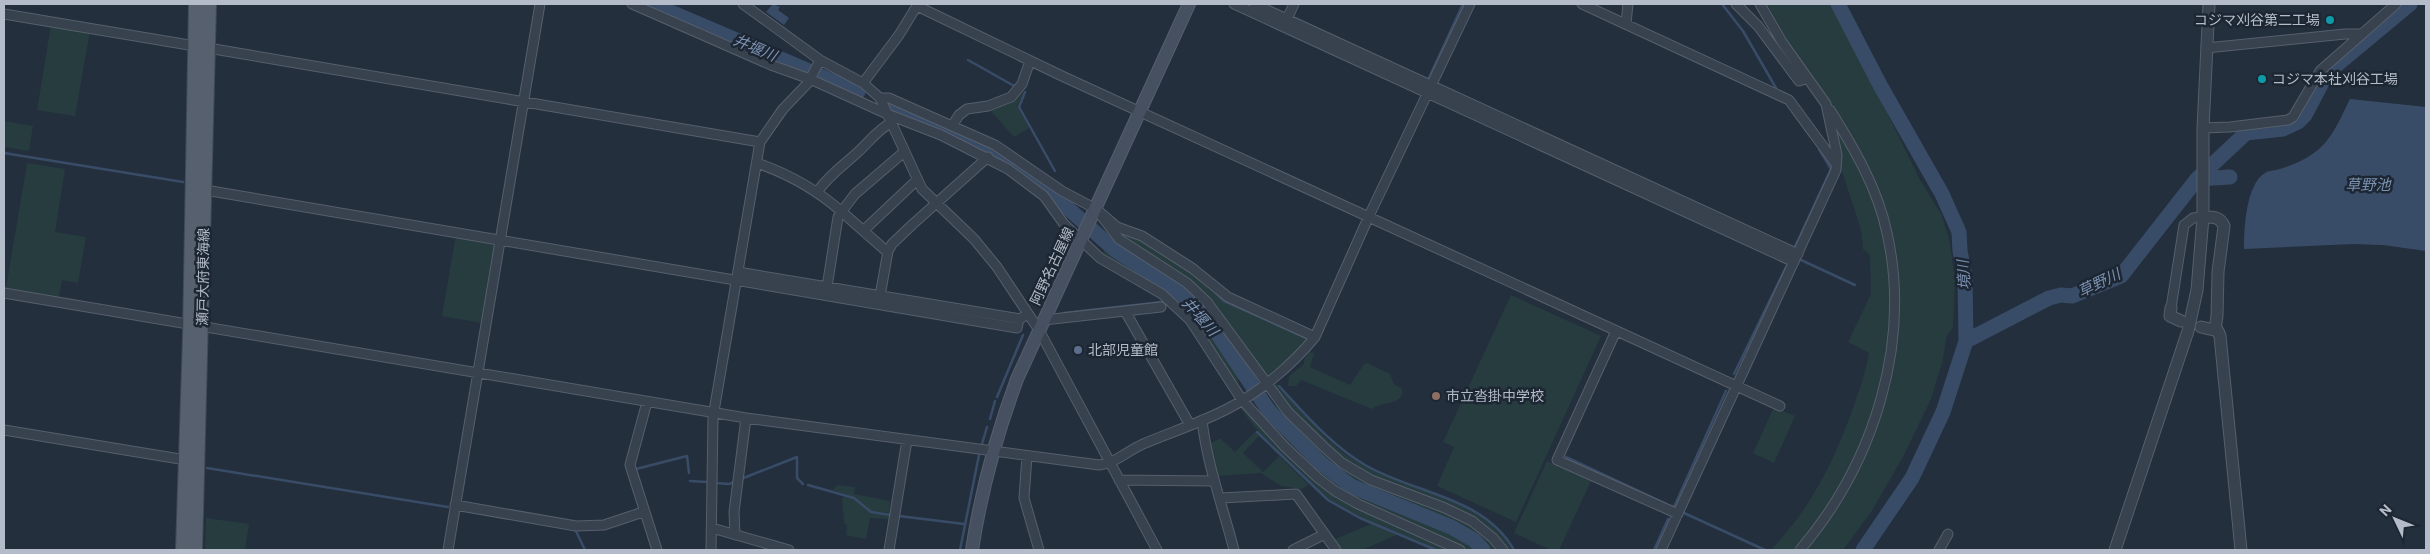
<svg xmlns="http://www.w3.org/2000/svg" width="2430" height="554" font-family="Roboto,'Noto Sans JP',sans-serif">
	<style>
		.green { fill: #263c3f }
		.water { fill: #394c67 }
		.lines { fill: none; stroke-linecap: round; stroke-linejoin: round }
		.stream { stroke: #394c67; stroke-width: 2.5 }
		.river { stroke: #394c67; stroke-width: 15 }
		.minor-casing { stroke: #565f6c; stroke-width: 11 }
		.tertiary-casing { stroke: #565f6c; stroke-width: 13 }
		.secondary-casing { stroke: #565f6c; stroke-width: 14 }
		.primary-casing { stroke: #414a57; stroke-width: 16 }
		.minor { stroke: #38414e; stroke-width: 9 }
		.tertiary { stroke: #38414e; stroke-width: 11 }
		.secondary { stroke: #465061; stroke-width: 12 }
		.primary { stroke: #56606e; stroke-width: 14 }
		.culture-dot { fill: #0f9aa8; stroke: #1d2633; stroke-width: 2 }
		.service-dot { fill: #5c6f8a; stroke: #1d2633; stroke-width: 2 }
		.education-dot { fill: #8d6e63; stroke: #1d2633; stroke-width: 2 }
		.labels { text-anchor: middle; stroke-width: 5; stroke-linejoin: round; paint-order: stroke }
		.poi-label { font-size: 14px; fill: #b4bcc9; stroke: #1d2633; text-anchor: start }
		.street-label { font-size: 14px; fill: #b4bcc9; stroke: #1d2633 }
		.water-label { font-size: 15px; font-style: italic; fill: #7c92b1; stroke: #1d2633 }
	</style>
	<rect width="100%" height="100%" fill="#242f3e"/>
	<!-- green -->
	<path class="green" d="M1767 4H1830L1874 86 1919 178 1941 214 1949 238 1955 280 1953 328 1946 337 1943 360 1931 399 1904 455 1871 512 1843 550H1803L1876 427 1882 409 1893 366 1898 334V303L1884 211Z
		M51 25 90 31 75 116 37 110Z
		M1020 91 1023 93 1017 106 1029 128 1014 137 988 108Z
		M1830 114C1842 135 1859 157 1867 180 1918 319 1883 436 1797 550H1771C1811 507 1833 464 1853 408 1859 390 1866 372 1869 353L1848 342 1871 294 1870 255 1863 249 1861 230 1841 168Z
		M4 121 33 126 29 151 4 147Z
		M27 163 65 169 55 232 86 237 78 283 62 280 59 297 6 288Z
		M1114 230 1140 237 1139 240 1191 273 1224 301 1309 341 1266 377 1207 298 1127 242Z
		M456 235 496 242 482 323 442 316Z
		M1106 247 1172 289 1169 293 1170 295 1174 291C1197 310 1232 350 1241 378L1235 383 1194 321 1102 254Z
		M1511 295 1601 336 1516 522 1437 486 1454 447 1443 442Z
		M1309 352 1314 353 1310 367 1350 385 1364 364 1367 363 1390 374 1394 384 1402 389V395C1394 406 1383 401 1372 409L1301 380 1296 386H1288L1289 376 1304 364V360Z
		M1275 383C1297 407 1327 444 1354 460 1405 492 1480 495 1512 550H1505L1483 525 1374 479 1345 462 1289 411 1273 386Z
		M1277 401 1340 464 1460 517 1479 528 1500 550H1490C1459 511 1399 507 1357 485 1324 468 1296 435 1272 408Z
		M1241 404 1318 480 1456 550H1439L1361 517 1329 499 1257 430 1239 406Z
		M1774 407 1795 416 1774 463 1753 453Z
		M1264 411C1271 416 1277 424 1283 430 1302 449 1322 471 1345 486 1383 510 1443 519 1474 550H1463L1359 502 1317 474 1258 415Z
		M1255 432 1259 436 1243 453 1263 472 1279 456 1309 485 1301 489 1281 486 1261 473 1216 476 1208 445 1220 438 1235 452Z
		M1547 461 1591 481 1559 550H1551L1514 533Z
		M837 485 855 487 854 494 890 501 889 513 871 511 854 497 833 490Z
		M844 496 854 499 870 513 889 516 890 519 870 518 866 539 846 535 847 525 844 523 842 499Z
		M206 518 249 524 245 550H205Z
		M1371 524 1397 535 1362 550H1340L1333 540Z"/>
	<!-- water -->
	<path class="water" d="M773 4 780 7 778 10 789 18 784 25 766 12Z
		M2350 99 2426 107V251L2383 245 2353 244 2244 249C2244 229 2246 184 2265 173 2268 170 2275 171 2280 169 2290 166 2302 161 2311 155 2331 143 2340 119 2350 99Z"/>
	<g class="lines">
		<!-- stream -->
		<path class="stream" d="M1722 4 1743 31 1776 88
			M968 60 1016 87
			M1428 80 1463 4
			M1025 92 1019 107 1055 171
			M1790 108 1810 136
			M4 153 183 182
			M1636 184 1791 256
			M1794 249 1831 169 1819 149
			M1801 260 1855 285
			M1213 290 1224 301 1306 338
			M1170 294 1175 289
			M1064 313 1162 302
			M1734 374 1788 263
			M1279 386C1305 414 1332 446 1365 465 1415 494 1483 496 1514 550
			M997 397 1023 335
			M990 419 995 401
			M1257 432 1328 500 1360 518 1436 550
			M982 444 987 427
			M1566 457 1666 504
			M207 468 448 507
			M636 469 687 456 689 473
			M741 479 797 457V478L803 484
			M690 481 707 482
			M716 483 729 484 734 482
			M808 485 854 498 871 512 891 515
			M1671 506 1674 507 1726 391
			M1684 513 1765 550
			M899 516 964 524
			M575 529 585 550
			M960 550 979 455
			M1654 550 1668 519"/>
		<!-- river -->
		<path class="river" d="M652 4 858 92
			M1838 4 1880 85 1942 194 1959 232 1960 251 1965 277 1966 341 1943 412 1912 478 1863 550
			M892 107 987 148 1035 179 1115 250 1175 289 1188 300 1213 327 1269 411 1322 464 1351 486 1451 527 1474 540 1483 550
			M2197 179 2230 177
			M1966 341 2049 298 2061 295 2072 296 2121 276 2197 179 2246 133 2283 129 2298 122 2305 115 2325 77 2333 68 2410 4"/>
		<defs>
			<path id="minor" d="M632 4 771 65 810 79 887 114 941 135 1008 169 1044 196 1064 224 1100 258 1162 294 1190 320 1242 400 1285 447 1318 478 1335 491 1358 504 1460 550
				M743 4 820 60 863 83 880 98 922 189 974 239 997 267 1039 330 1157 550
				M1234 4 1794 262
				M1254 4 1798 254
				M1582 4 1789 100 1836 164
				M1736 4 1758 26 1799 81 1807 78
				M917 6 1062 76 1780 406
				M4 14 195 46
				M1287 19 1294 4
				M1626 24 1628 4
				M208 48 760 142
				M2206 48 2345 34H2360
				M863 83 899 35 918 4
				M880 98H889L995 145 1062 191 1096 209 1117 227 1142 236 1192 268 1228 297 1315 337
				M952 126 959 115 967 109 988 106 1011 97 1022 84 1030 61
				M2203 128 2230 127 2288 120 2293 117 2320 71 2396 4
				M757 163C789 174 816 189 842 212
				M205 190 1017 328 1019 319
				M818 191C829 175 844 165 858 152 869 142 878 129 891 123
				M1096 209 1119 239 1187 283 1207 302 1288 412 1324 447 1342 463 1371 480 1445 508 1472 521 1493 538 1503 550
				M842 211 855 194 904 152
				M864 230 917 180
				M888 251 892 244 913 224 988 157
				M738 272 1020 319 1023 317
				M827 287 838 217 842 212 884 249 888 251 880 296
				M4 293 746 418 1099 465C1116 463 1127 451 1143 444 1171 432 1200 423 1227 409 1260 392 1292 365 1315 337L1369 216 1470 4
				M2171 308 2184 225 2193 218 2203 217
				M1125 311 1190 425
				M1044 320 1161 307
				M1616 331 1557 460 1678 514
				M647 402 630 465 657 550
				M1202 420C1207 465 1223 507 1234 550
				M4 430 186 460
				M1027 456 1024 498 1039 550
				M1119 480 1214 481
				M1221 498 1296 494 1336 550
				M455 505 576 526 604 525 643 512
				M712 528 789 550
				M735 535 734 512 746 418
				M448 550 540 4
				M711 550 713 417 760 142 783 109 808 83 820 60
				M889 550 907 440
				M1293 550 1325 534
				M1661 550 1836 170 1837 155 1826 104 1782 42 1760 4
				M1800 550C1873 464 1912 345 1887 233 1878 189 1854 148 1830 110
				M1939 550 1948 534"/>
			<path id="tertiary" d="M2209 4 2203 128V217C2212 217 2220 216 2224 226L2218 272 2217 316 2215 330
				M2171 308 2170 316 2181 321
				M2201 327 2218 331 2220 336 2241 550
				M2115 550 2188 331 2197 290 2203 217"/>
			<path id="secondary" d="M972 550C981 491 996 436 1017 379L1189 4"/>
			<path id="primary" d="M183 550 190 337 196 4
				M195 550 209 4"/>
		</defs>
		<!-- minor casing -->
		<use href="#minor" class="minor-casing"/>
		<!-- tertiary casing -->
		<use href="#tertiary" class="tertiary-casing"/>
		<!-- secondary casing -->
		<use href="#secondary" class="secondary-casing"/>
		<!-- primary casing -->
		<use href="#primary" class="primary-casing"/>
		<!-- minor -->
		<use href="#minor" class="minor"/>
		<!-- tertiary -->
		<use href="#tertiary" class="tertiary"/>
		<!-- secondary -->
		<use href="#secondary" class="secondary"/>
		<!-- primary -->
		<use href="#primary" class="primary"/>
	</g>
	<!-- markers -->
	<g class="culture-dot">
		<circle cx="2330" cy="20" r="5"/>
		<circle cx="2262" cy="79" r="5"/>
	</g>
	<circle class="service-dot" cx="1078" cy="350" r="5"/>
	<circle class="education-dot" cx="1436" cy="396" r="5"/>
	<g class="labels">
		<!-- poi labels -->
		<g class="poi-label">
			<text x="2320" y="25" text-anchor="end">コジマ刈谷第二工場</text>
			<text x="2272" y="84">コジマ本社刈谷工場</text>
			<text x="1088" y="355">北部児童館</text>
			<text x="1446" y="401">市立沓掛中学校</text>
		</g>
		<!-- street labels -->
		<g class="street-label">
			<text transform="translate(1052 266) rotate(-65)" y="5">阿野名古屋線</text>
			<text transform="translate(203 277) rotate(-89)" y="5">瀬戸大府東海線</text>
		</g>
		<!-- water labels -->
		<g class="water-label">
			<text transform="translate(755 48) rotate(23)" y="5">井堰川</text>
			<text x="2368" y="190">草野池</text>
			<text transform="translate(1964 275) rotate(-94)" y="5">境川</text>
			<text transform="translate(2099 283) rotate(-26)" y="5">草野川</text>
			<text transform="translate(1200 317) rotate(48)" y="5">井堰川</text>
		</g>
	</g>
	<!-- border -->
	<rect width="2430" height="554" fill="none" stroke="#b4bcc9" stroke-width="10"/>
	<!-- north arrow -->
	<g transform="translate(2395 519) rotate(313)" stroke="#1d2633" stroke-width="4" paint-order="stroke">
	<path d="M0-4L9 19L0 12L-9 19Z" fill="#b4bcc9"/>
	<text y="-8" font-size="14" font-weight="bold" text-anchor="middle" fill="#b4bcc9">N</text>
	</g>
</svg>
